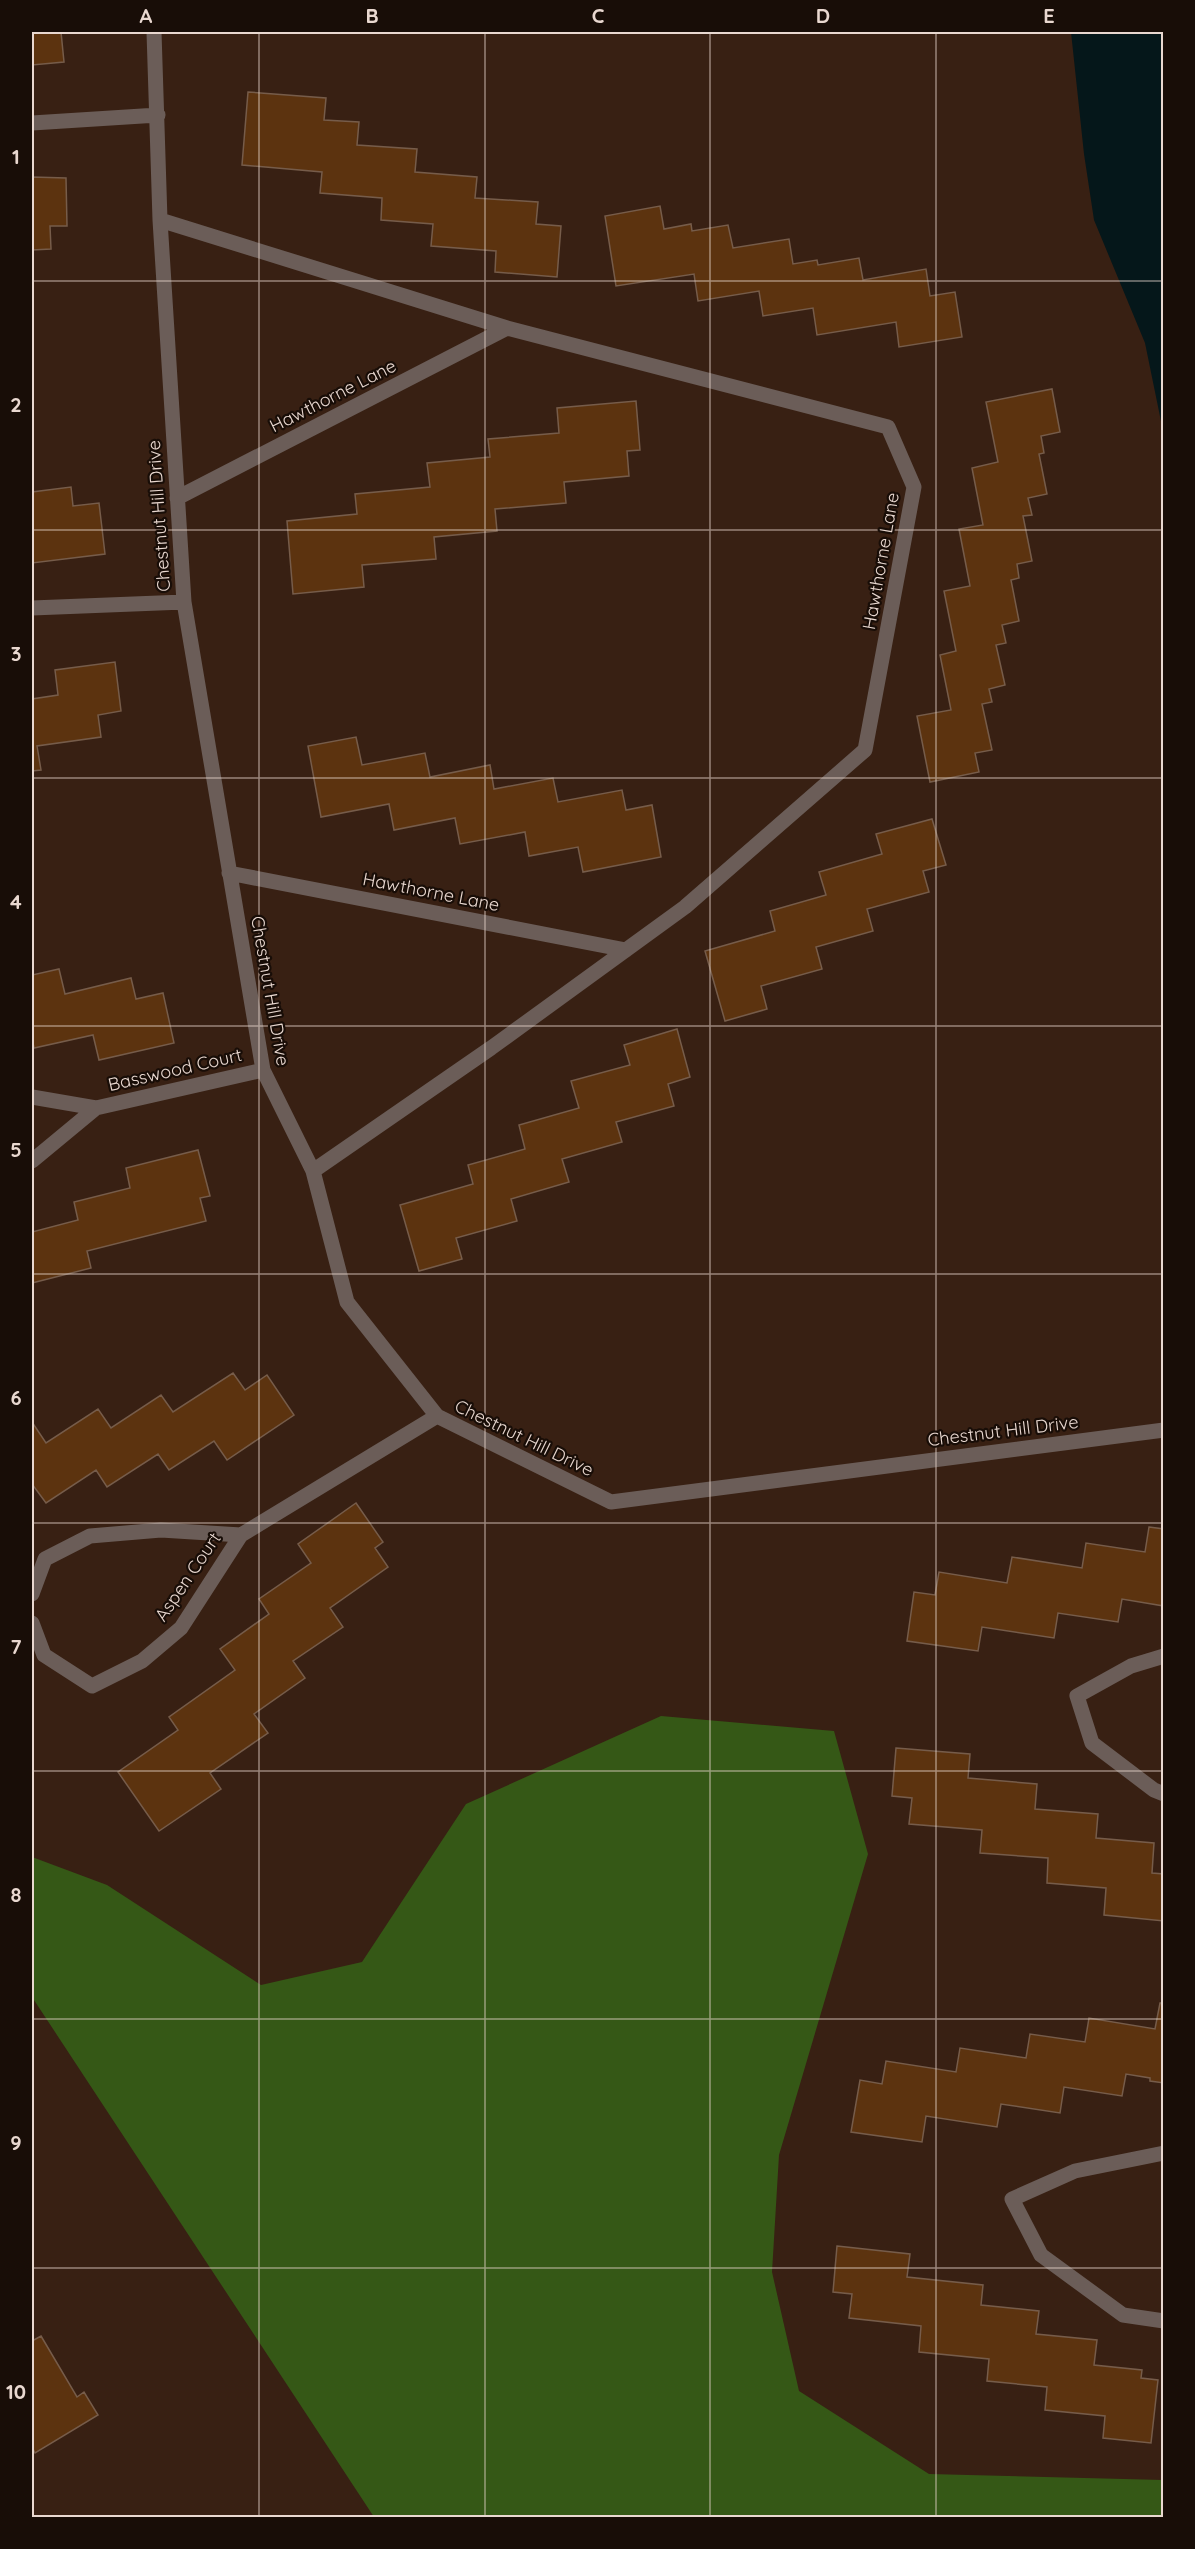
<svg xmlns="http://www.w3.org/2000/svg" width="1195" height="2549" font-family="Quicksand,sans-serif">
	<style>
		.forest { fill: #355816 }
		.water { fill: #05171a }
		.building { fill: #5c330f; stroke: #765c4a; stroke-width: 1.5 }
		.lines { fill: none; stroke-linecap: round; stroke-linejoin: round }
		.street { stroke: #6b5d58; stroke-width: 15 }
		.grid { fill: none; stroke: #e9d8d0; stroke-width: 1.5; stroke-opacity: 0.55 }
		.labels { text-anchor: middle; stroke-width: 4.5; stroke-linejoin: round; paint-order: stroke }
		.street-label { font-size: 18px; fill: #e9d8d0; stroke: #180d07 }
		.neatline { fill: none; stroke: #e9d8d0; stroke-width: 2 }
		.grid-label { font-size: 20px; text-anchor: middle; font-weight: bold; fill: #e9d8d0 }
	</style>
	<rect width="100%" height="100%" fill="#382013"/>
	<!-- forest -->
	<path class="forest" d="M661 1716 834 1731 868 1854 779 2155 772 2272 799 2391 929 2474 1163 2480V2517H374L32 1997V1857L107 1885 261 1985 362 1962 466 1804Z"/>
	<!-- water -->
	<path class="water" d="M1071 32H1163V431L1145 343 1094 220 1084 154Z"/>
	<!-- building -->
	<path class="building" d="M32 32H61L64 62 32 65Z
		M248 92 326 98 324 120 359 122 357 145 417 149 415 172 477 177 475 198 538 202 536 224 561 226 557 277 495 272 496 251 431 246 433 224 381 220 382 198 320 193 322 172 242 165Z
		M32 177 66 178 67 226H50L51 249 32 250Z
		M660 206 664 229 691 224 692 231 728 225 733 248 789 239 793 264 817 260 818 265 859 258 863 280 926 269 930 296 955 292 962 337 899 347 896 322 817 335 813 308 763 316 759 291 698 301 694 274 616 286 605 216Z
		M1052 389 1060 432 1041 436 1044 453 1039 454 1047 494 1028 498 1032 515 1023 516 1032 561 1017 564 1019 578 1011 580 1019 621 1002 625 1006 643 996 645 1005 685 989 689 992 702 982 704 992 750 975 753 979 772 930 782 917 716 951 710 940 655 956 651 944 591 970 586 959 529 983 525 972 468 998 462 986 402Z
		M636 401 640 450 627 451 629 476 564 482 566 503 495 509 497 531 434 537 436 559 362 565 364 587 293 594 287 521 357 514 355 494 430 487 427 463 490 457 488 439 559 433 557 408Z
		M71 487 73 506 99 503 105 554 32 563V492Z
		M115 662 121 711 98 715 101 737 37 746 41 770 32 771V699L58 695 55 670Z
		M356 737 362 765 425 753 430 777 490 765 494 789 553 778 558 802 622 790 626 810 652 805 661 857 583 872 578 847 529 856 525 832 460 844 455 818 394 830 389 804 321 817 308 746Z
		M932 819 946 865 923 871 929 892 867 909 873 931 816 947 822 969 761 986 767 1009 725 1021 705 951 775 931 770 911 826 895 819 872 882 854 876 834Z
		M59 969 65 994 131 978 136 999 163 993 174 1043 99 1060 93 1035 34 1048 32 1038V975Z
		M677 1029 690 1077 668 1084 674 1106 616 1122 622 1142 562 1159 569 1182 511 1199 517 1221 456 1238 462 1259 419 1271 400 1205 473 1184 468 1165 525 1149 519 1125 579 1108 571 1081 630 1065 624 1045Z
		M198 1150 210 1196 200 1198 206 1221 87 1251 91 1268 32 1283V1232L78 1220 74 1202 130 1188 126 1168Z
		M233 1373 245 1390 267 1375 294 1415 227 1460 214 1441 169 1470 158 1454 107 1487 96 1470 46 1503 32 1484V1427L34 1425 46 1443 98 1409 111 1428 161 1395 173 1412Z
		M356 1503 383 1542 375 1548 388 1567 330 1608 343 1627 293 1661 305 1678 254 1714 268 1733 210 1773 221 1789 159 1831 118 1772 178 1730 169 1717 235 1670 220 1649 269 1614 259 1599 311 1563 298 1544Z
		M1149 1527 1164 1529V1606L1122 1599 1118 1622 1058 1613 1054 1638 982 1627 978 1651 907 1641 914 1592 935 1595 939 1572 1007 1583 1012 1557 1082 1568 1086 1543 1145 1552Z
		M896 1748 970 1754 968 1778 1037 1784 1035 1809 1098 1814 1096 1838 1154 1843 1152 1873 1164 1874V1921L1104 1915 1106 1888 1047 1883 1048 1858 980 1853 982 1830 909 1824 912 1798 892 1796Z
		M1160 2003H1164V2083L1150 2081V2078L1126 2074 1122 2096 1064 2087 1060 2113 1001 2104 997 2127 926 2116 922 2142 851 2132 860 2080 882 2084 886 2061 956 2072 960 2048 1026 2058 1030 2034 1085 2042 1089 2018 1155 2029Z
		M837 2246 910 2254 907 2277 983 2285 981 2305 1039 2311 1036 2334 1097 2340 1094 2365 1142 2370 1141 2378 1158 2380 1151 2443 1103 2438 1105 2416 1045 2410 1047 2387 987 2381 989 2359 919 2352 921 2326 849 2318 852 2294 833 2292Z
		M41 2336 77 2397 84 2392 98 2415 35 2453 32 2447V2341Z"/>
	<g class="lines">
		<!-- street -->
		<path class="street" d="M154 32 160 220 184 602 263 1070 313 1171 347 1302 437 1416 611 1502 1164 1430
			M32 123 158 115
			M160 220 507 328 888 427 914 487 865 750 685 907 491 1048 313 1171
			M177 498 507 328
			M32 608 184 602
			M229 873 626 950
			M32 1097 96 1108 263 1070
			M32 1161 96 1108
			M32 1594 45 1559 90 1536 161 1530 241 1535
			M32 1623 44 1655 92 1686 142 1661 181 1628 241 1535 437 1416
			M1164 1656 1131 1666 1077 1696 1092 1743 1154 1790 1164 1794
			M1164 2153 1075 2171 1012 2199 1041 2255 1123 2315 1164 2321"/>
	</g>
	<!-- grid -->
	<path class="grid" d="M259 32V2518M485 32V2518M710 32V2518M936 32V2518M32 281H1164M32 530H1164M32 778H1164M32 1026H1164M32 1274H1164M32 1523H1164M32 1771H1164M32 2019H1164M32 2268H1164"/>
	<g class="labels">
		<!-- street labels -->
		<g class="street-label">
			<text transform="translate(333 396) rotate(-27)" y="6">Hawthorne Lane</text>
			<text transform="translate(159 516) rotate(-94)" y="6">Chestnut Hill Drive</text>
			<text transform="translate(881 561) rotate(-80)" y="6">Hawthorne Lane</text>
			<text transform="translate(431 892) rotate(11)" y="6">Hawthorne Lane</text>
			<text transform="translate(270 991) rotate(80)" y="6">Chestnut Hill Drive</text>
			<text transform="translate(175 1070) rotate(-13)" y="6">Basswood Court</text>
			<text transform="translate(1003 1431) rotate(-7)" y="6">Chestnut Hill Drive</text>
			<text transform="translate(524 1438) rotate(26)" y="6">Chestnut Hill Drive</text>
			<text transform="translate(188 1577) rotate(-56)" y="6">Aspen Court</text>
		</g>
	</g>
	<!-- border -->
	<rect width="1195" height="2549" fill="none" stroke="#180d07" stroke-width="66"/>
	<rect x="33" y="33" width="1129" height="2483" class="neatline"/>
	<g class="grid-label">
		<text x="146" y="23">A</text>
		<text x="372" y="23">B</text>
		<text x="598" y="23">C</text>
		<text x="823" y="23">D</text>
		<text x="1049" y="23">E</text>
		<text x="16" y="164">1</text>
		<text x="16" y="412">2</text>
		<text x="16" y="661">3</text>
		<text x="16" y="909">4</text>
		<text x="16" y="1157">5</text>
		<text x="16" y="1405">6</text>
		<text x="16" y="1654">7</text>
		<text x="16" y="1902">8</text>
		<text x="16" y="2150">9</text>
		<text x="16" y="2399">10</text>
	</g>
</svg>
